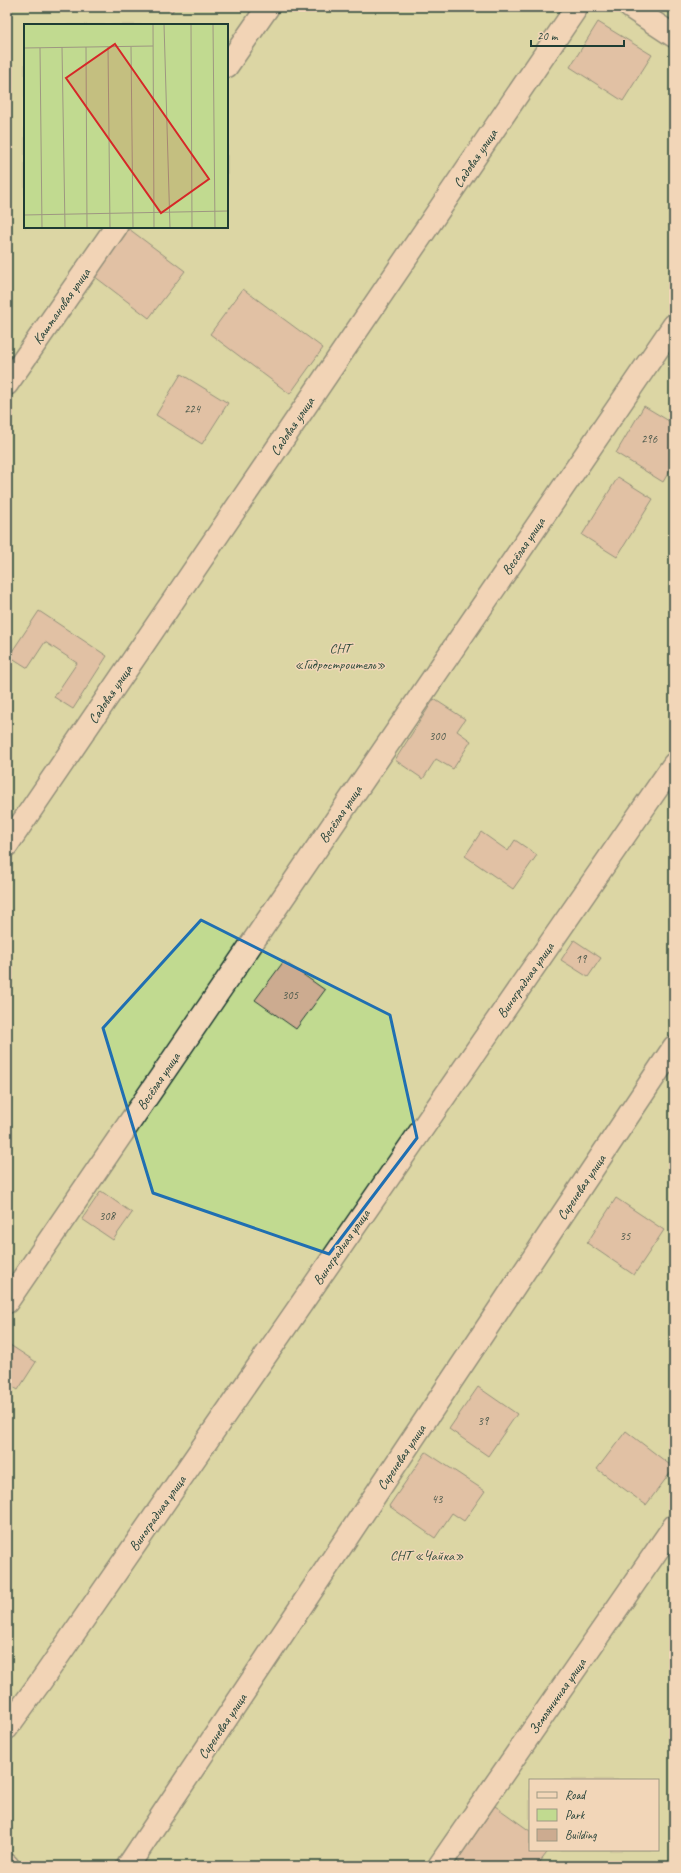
<svg xmlns="http://www.w3.org/2000/svg" width="681" height="1873" font-family="Caveat,sans-serif">
	<style>
		.green { fill: #c1da90; stroke: #708c62; fill-rule: evenodd }
		.building { fill: #ccab90; stroke: #1f3d34 }
		.lines { fill: none; stroke-linecap: round; stroke-linejoin: round }
		.street-casing { stroke: #1f3d34; stroke-width: 25 }
		.street { stroke: #f2d6b8; stroke-width: 22 }
		.marked { fill: none; stroke: #1f6fb2; stroke-width: 3; stroke-linejoin: round }
		.labels { text-anchor: middle; stroke-width: 3; stroke-linejoin: round; paint-order: stroke }
		.number-label { font-size: 12px; fill: #4a584b }
		.street-label { font-size: 14px; fill: #1f3d34; stroke: #f2d6b8 }
		.park-label { font-size: 14px; fill: #2f4d3d; stroke: #f2d6b8 }
		.inset-road { fill: none; stroke: #9e9781; stroke-width: 1 }
		.view { fill: #d62828; fill-opacity: 0.15; stroke: #d62828; stroke-width: 2 }
		.inset-edge { fill: none; stroke: #1f3d34; stroke-width: 2 }
	</style>
	<rect width="100%" height="100%" fill="#f3d3b5"/>
	<filter id="ink" filterUnits="userSpaceOnUse"><feTurbulence type="fractalNoise" baseFrequency=".025" numOctaves="2"/><feDisplacementMap in="SourceGraphic" scale="8" xChannelSelector="R" yChannelSelector="G"/><feConvolveMatrix kernelMatrix="1 2 1 2 8 2 1 2 1" color-interpolation-filters="sRGB"/></filter>
	<g filter="url(#ink)">
		<!-- green -->
		<path class="green" d="M7 7H674V1866H7ZM25 25H227V227H25ZM530 1780H658V1850H530Z"/>
		<!-- building -->
		<path class="building" d="M164 7H175L172 12Z
			M598 22 652 55 623 101 570 67Z
			M129 229 185 271 149 318 94 276Z
			M243 289 323 348 290 394 210 334Z
			M181 374 228 403 202 444 156 415Z
			M644 406 674 424V463L663 482 616 453Z
			M618 477 653 499 617 557 582 535Z
			M39 611 107 656 73 709 54 697 77 663 45 642 28 668 9 656Z
			M434 699 465 719 457 731 471 741 453 769 436 759 423 779 395 760Z
			M481 832 508 851 515 840 537 855 513 889 465 856Z
			M574 940 601 958 588 977 561 960Z
			M284 961 325 990 296 1029 255 1000Z
			M101 1191 132 1213 113 1240 82 1219Z
			M616 1198 664 1230 634 1275 587 1243Z
			M7 1343 36 1362 18 1390 7 1383Z
			M478 1387 517 1414 488 1456 449 1429Z
			M626 1431 674 1468 646 1505 597 1469Z
			M426 1452 485 1491 464 1521 452 1513 435 1538 389 1506Z
			M674 1562V1574L669 1570Z
			M495 1806 530 1831V1850H549L537 1866H464L457 1861Z"/>
		<g class="lines">
			<defs>
				<path id="street" d="M630 7 674 36
					M227 66 268 7
					M7 384 116 227
					M7 845 577 7
					M7 1302 674 325
					M7 1728 41 1681 674 764
					M7 1865 8 1866
					M128 1866 674 1047
					M439 1866 674 1526"/>
			</defs>
			<!-- street casing -->
			<use href="#street" class="street-casing"/>
			<!-- street -->
			<use href="#street" class="street"/>
		</g>
	</g>
	<!-- marked area -->
	<path d="M0 0H681V1873H0ZM201 920 390 1015 417 1138 329 1254 153 1193 103 1028Z" fill="#f3d3b5" fill-opacity=".55" fill-rule="evenodd"/>
	<path class="marked" d="M201 920 390 1015 417 1138 329 1254 153 1193 103 1028Z"/>
	<g class="labels">
		<!-- number labels -->
		<g class="number-label">
			<text x="192" y="413">224</text>
			<text x="649" y="443">296</text>
			<text x="437" y="740">300</text>
			<text x="581" y="963">19</text>
			<text x="290" y="999">305</text>
			<text x="107" y="1220">308</text>
			<text x="625" y="1240">35</text>
			<text x="483" y="1425">39</text>
			<text x="437" y="1503">43</text>
		</g>
		<!-- street labels -->
		<g class="street-label">
			<text transform="translate(475 158) rotate(-56)" y="5">Садовая улица</text>
			<text transform="translate(61 306) rotate(-55)" y="5">Каштановая улица</text>
			<text transform="translate(292 426) rotate(-56)" y="5">Садовая улица</text>
			<text transform="translate(523 546) rotate(-56)" y="5">Весёлая улица</text>
			<text transform="translate(110 694) rotate(-56)" y="5">Садовая улица</text>
			<text transform="translate(340 814) rotate(-56)" y="5">Весёлая улица</text>
			<text transform="translate(525 980) rotate(-55)" y="5">Виноградная улица</text>
			<text transform="translate(158 1081) rotate(-56)" y="5">Весёлая улица</text>
			<text transform="translate(581 1187) rotate(-56)" y="5">Сиреневая улица</text>
			<text transform="translate(341 1247) rotate(-55)" y="5">Виноградная улица</text>
			<text transform="translate(401 1457) rotate(-56)" y="5">Сиреневая улица</text>
			<text transform="translate(157 1513) rotate(-55)" y="5">Виноградная улица</text>
			<text transform="translate(557 1696) rotate(-55)" y="5">Земляничная улица</text>
			<text transform="translate(222 1726) rotate(-56)" y="5">Сиреневая улица</text>
		</g>
		<!-- park labels -->
		<g class="park-label">
			<text x="340" y="653">СНТ<tspan x="340" dy="16">«Гидростроитель»</tspan></text>
			<text x="427" y="1560">СНТ «Чайка»</text>
		</g>
	</g>
	<!-- overview -->
	<g transform="translate(24 24)">
		<rect width="204" height="204" fill="#f3d3b5"/>
		<path d="M0 0H204V204H0Z" fill="#c1da90"/>
		<path class="inset-road" d="M129 0 130 204M140 0 146 204M167 0 168 204M189 0 191 204M38 23 41 204M62 23 63 204M84 23 86 204M107 23 109 204M0 24 129 22M16 24 18 204M0 191 204 187"/>
		<path class="view" d="M91 20 185 155 137 189 42 54Z"/>
		<rect width="204" height="204" class="inset-edge"/>
	</g>
	<!-- margin -->
	<rect width="681" height="1873" fill="none" stroke="#f2d6b8" stroke-width="24"/>
	<rect x="12" y="12" width="657" height="1849" fill="none" stroke="#1f3d34" stroke-width="1.5" filter="url(#ink)"/>
	<!-- legend -->
	<rect x="529" y="1779" width="130" height="72" fill="#f2d6b8" stroke="#9e9983"/>
	<rect x="537" y="1792" width="20" height="6" fill="#f2d6b8" stroke="#9e9983"/>
	<text x="565" y="1799" font-size="12" fill="#1f3d34">Road</text>
	<rect x="537" y="1809" width="20" height="12" fill="#c1da90" stroke="#9e9983"/>
	<text x="565" y="1819" font-size="12" fill="#1f3d34">Park</text>
	<rect x="537" y="1829" width="20" height="12" fill="#ccab90" stroke="#9e9983"/>
	<text x="565" y="1839" font-size="12" fill="#1f3d34">Building</text>
	<!-- scale -->
	<path d="M531 40v6h93v-6" fill="none" stroke="#1f3d34" stroke-width="2"/>
	<text x="537" y="40" font-size="12" fill="#1f3d34" stroke="#f2d6b8" stroke-width="3" paint-order="stroke">20 m</text>
</svg>
